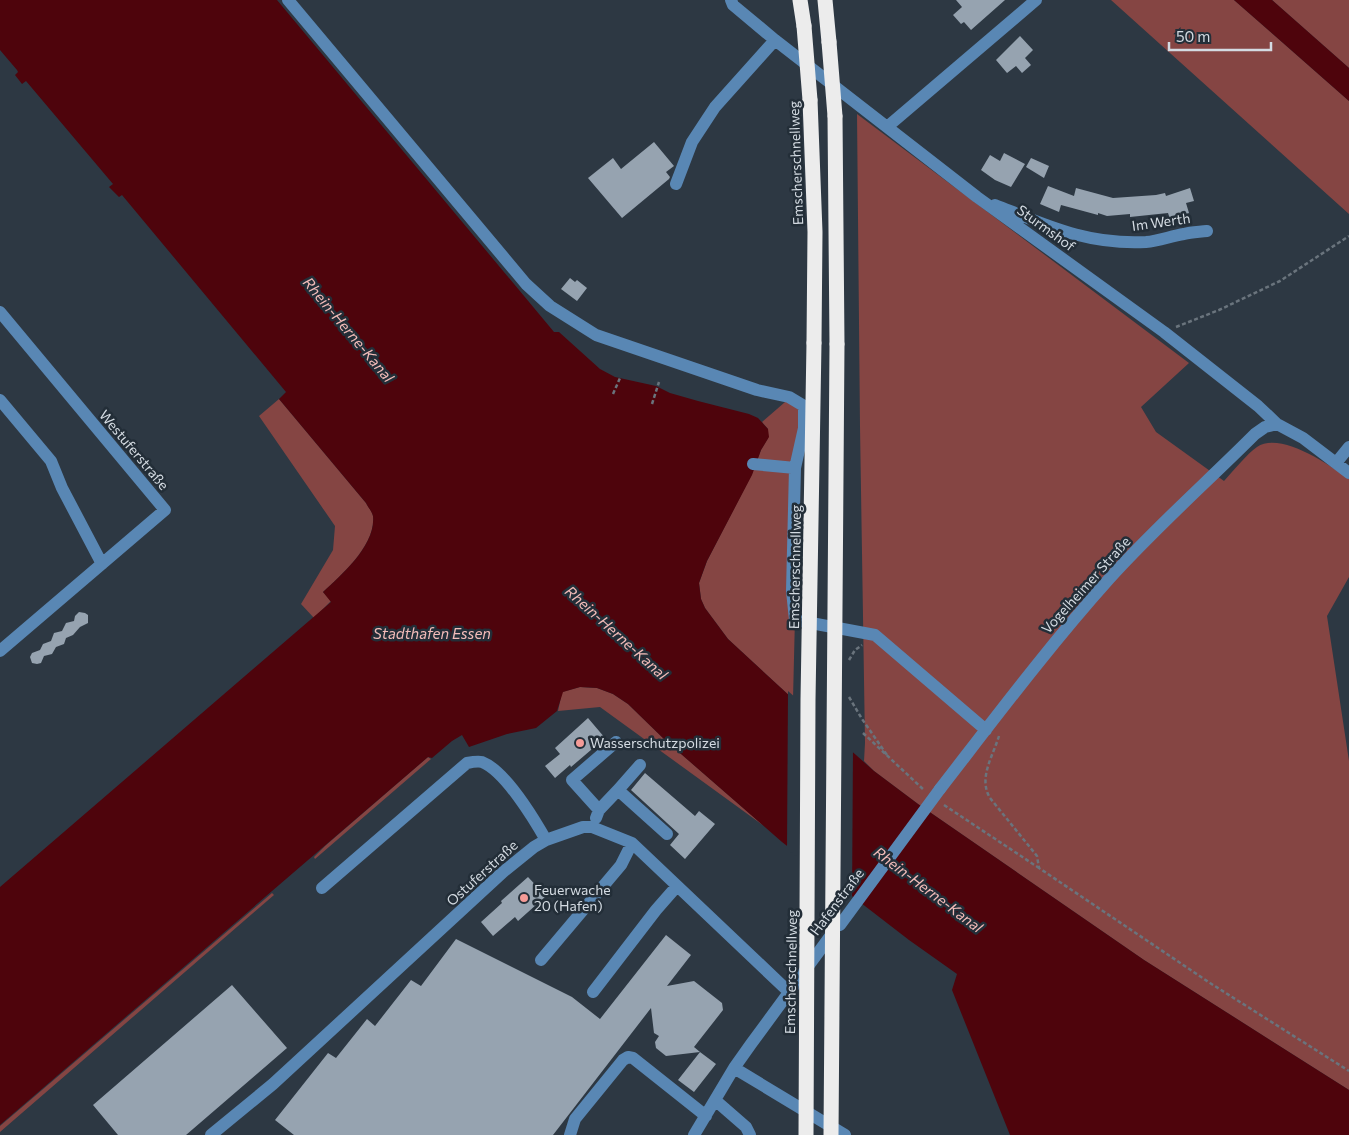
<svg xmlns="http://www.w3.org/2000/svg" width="1349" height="1135" font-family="Commissioner,sans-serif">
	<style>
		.green { fill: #854543 }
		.water { fill: #4e040c }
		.pier { fill: #2d3843 }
		.building { fill: #96a3b0 }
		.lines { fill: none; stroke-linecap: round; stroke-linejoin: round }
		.path { stroke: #6a747d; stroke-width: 2.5; stroke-dasharray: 4 2.5; stroke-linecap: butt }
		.minor { stroke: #5987b4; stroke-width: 12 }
		.highway { stroke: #ececec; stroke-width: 15 }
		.minor-bridge { stroke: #5987b4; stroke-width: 12 }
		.highway-bridge { stroke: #ececec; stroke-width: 15 }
		.poi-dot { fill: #f59b97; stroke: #232e38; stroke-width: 2 }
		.labels { text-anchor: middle; stroke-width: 5; stroke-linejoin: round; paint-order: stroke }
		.street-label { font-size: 14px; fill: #d4dbe2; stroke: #232e38 }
		.poi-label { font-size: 14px; fill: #d4dbe2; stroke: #232e38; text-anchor: start }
		.water-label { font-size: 15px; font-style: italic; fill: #f3bcb9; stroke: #232e38 }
	</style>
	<rect width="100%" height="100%" fill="#2d3843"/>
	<!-- green -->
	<path class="green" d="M1111 0H1234L1349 101V214Z
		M1272 0H1349V68Z
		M857 114 1189 363 1141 407 1156 432 1224 481C1233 471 1247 454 1257 447 1280 431 1330 465 1349 479V577L1327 616 1349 761V1090L1144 960 918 804 874 771 864 761 865 743 860 427Z
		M792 396 800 413 793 699 728 639 705 608 701 599 699 583 707 561 752 474 761 450 768 438V429L762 422Z
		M279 399 366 503C368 507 372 511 373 516 376 545 342 574 323 592L331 601 314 618 301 604 333 550 335 526 259 416Z
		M580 687 597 688 613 694 628 704 665 740 764 826 600 707 558 711 562 692Z
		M428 757 431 759 315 859 314 857 325 846Z
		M272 893 274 895 0 1132V1126Z"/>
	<!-- water -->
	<path class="water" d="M0 0H277L554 332H559L600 369 615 377 656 386 670 393 698 401 749 414 758 418 768 429 769 437 761 450 752 475 707 561 699 583 701 599 705 608 728 639 793 699 874 771 918 804 1144 960 1349 1090V1135H1010L952 990 957 974 909 940 782 842 665 740 628 704 613 694 597 688 580 687 563 692 557 711 536 728 507 734 469 747 462 735 452 741 432 758 428 757 0 1125V887L331 602 323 592C342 574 376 545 373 516 372 512 368 507 366 503L279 399 286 392 122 195 119 197 109 187 113 184 26 81 22 84 15 75 18 72 17 70 0 50Z
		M1234 0H1272L1349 68V101Z"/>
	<!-- pier -->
	<path class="pier" d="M788 691 853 748 852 899 787 849Z"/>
	<!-- building -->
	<path class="building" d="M956 0H1005L971 30 964 22 961 24 953 15 962 7Z
		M1020 36 1033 50 1025 58 1031 65 1022 73 1016 66 1007 73 996 60Z
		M654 142 674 166 666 172 670 177 669 179 622 218 588 178 613 158 621 169Z
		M1004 153 1025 164 1011 187 995 180 981 170 990 155 1000 161Z
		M1031 158 1049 166 1044 178 1026 167Z
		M1048 186 1074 196 1076 188 1113 198 1156 195 1165 193 1166 196 1190 188 1194 201 1186 203 1189 213 1170 219 1168 213 1130 217V214L1107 216 1098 213V215L1061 205 1059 212 1040 204Z
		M570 278 575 282 577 280 587 288 577 301 561 289Z
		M79 612 85 613 88 615V623L80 627 73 635 66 638 64 644 56 647 52 654 44 656 41 663 37 664 32 663 30 657 32 653 40 650 43 644 51 641 54 633 62 631 66 623 74 621 75 616Z
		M588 718 605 738 571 767 570 765 555 778 545 766 560 754 555 748Z
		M645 773 695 816 699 811 715 824 685 859 670 845 679 834 631 790Z
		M528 877 546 896 518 921 515 917 493 936 481 922 502 903 501 901Z
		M666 935 691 955 667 986 694 981 722 1003 723 1010 694 1047 700 1052 666 1056 656 1048 655 1042 659 1036 654 1033 651 1008 553 1135H294L275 1120 328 1053 336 1058 367 1019 375 1026 411 980 421 986 456 939 572 997 600 1019Z
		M232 985 287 1048 186 1135H118L93 1105Z
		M700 1052 716 1064 694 1092 678 1080Z"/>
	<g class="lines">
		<!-- path -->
		<path class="path" d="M1176 327 1219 310 1280 281 1349 236
			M613 394 620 378
			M652 404 659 382
			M849 660 855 650 862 645
			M849 697 862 719 887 755
			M863 733 924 790
			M999 736C993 756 978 778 990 798L1037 856 1039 868 1210 983 1349 1071
			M944 805 1039 868"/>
		<!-- minor -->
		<path class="minor" d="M288 0 526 284 550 306 596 335 757 390 789 397 804 406V428L795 468 792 591 795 620 875 635 986 730
			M731 0 733 5 775 40 977 197 1164 332 1258 406 1277 424 1303 438 1349 473
			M887 127 1036 0
			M676 184 692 142 715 107 775 40
			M995 205C1048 226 1088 245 1146 242 1159 241 1171 236 1184 234 1191 232 1199 232 1207 231
			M0 312 165 510 0 651
			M0 400 51 461 62 488 102 564
			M1336 463 1349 447
			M753 464 795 468
			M640 765 618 790 667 834
			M940 789C995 718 1049 646 1109 579 1155 528 1207 482 1255 434L1265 427 1277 424
			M599 810 572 780 616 742
			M596 818 599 810 618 790
			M322 888 467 763C472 762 478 761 482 762 505 771 534 819 546 840
			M541 960 621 865 632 843
			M593 992 656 910 677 886
			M734 1068 845 1135
			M715 1100 746 1127 750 1135
			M211 1135 273 1084 503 872 534 847 546 840 583 827H592L632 843 789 992
			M570 1135 575 1119 623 1060 628 1057 633 1058 706 1116
			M694 1135 734 1068 751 1044 834 931"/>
		<!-- highway -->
		<path class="highway" d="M800 0 804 26
			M825 0 829 42
			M810 100 815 232 814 343
			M835 116 837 344"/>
		<!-- minor-bridge -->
		<path class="minor-bridge" d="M840 925 940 789"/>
		<!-- highway-bridge -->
		<path class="highway-bridge" d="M804 26 810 100
			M829 42 835 116
			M806 1135 808 700 814 343
			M831 1135 837 344"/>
	</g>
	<!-- markers -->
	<g class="poi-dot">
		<circle cx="580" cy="743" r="5"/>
		<circle cx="524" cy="898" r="5"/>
	</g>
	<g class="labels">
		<!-- street labels -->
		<g class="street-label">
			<text transform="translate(796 163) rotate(-92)" y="5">Emscherschnellweg</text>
			<text transform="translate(1161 222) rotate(-8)" y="5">Im Werth</text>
			<text transform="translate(1046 228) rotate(36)" y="5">Sturmshof</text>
			<text transform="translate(134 450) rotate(50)" y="5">Westuferstraße</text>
			<text transform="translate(795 567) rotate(-89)" y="5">Emscherschnellweg</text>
			<text transform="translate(1086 585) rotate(-48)" y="5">Vogelheimer Straße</text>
			<text transform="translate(482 873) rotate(-42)" y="5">Ostuferstraße</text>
			<text transform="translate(837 902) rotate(-53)" y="5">Hafenstraße</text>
			<text transform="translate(791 972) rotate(-89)" y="5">Emscherschnellweg</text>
		</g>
		<!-- poi labels -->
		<g class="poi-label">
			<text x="590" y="748">Wasserschutzpolizei</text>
			<text x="534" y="895">Feuerwache<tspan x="534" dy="16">20 (Hafen)</tspan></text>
		</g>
		<!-- water labels -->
		<g class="water-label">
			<text transform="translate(348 330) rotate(50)" y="5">Rhein-Herne-Kanal</text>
			<text transform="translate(616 633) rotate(42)" y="5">Rhein-Herne-Kanal</text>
			<text x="432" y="639">Stadthafen Essen</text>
			<text transform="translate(928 890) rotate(37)" y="5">Rhein-Herne-Kanal</text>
		</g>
	</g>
	<!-- scale -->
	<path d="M1169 42v8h102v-8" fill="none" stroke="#d4dbe2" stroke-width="2.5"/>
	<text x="1176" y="42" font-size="15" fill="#d4dbe2" stroke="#232e38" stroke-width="4" paint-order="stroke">50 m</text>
</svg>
